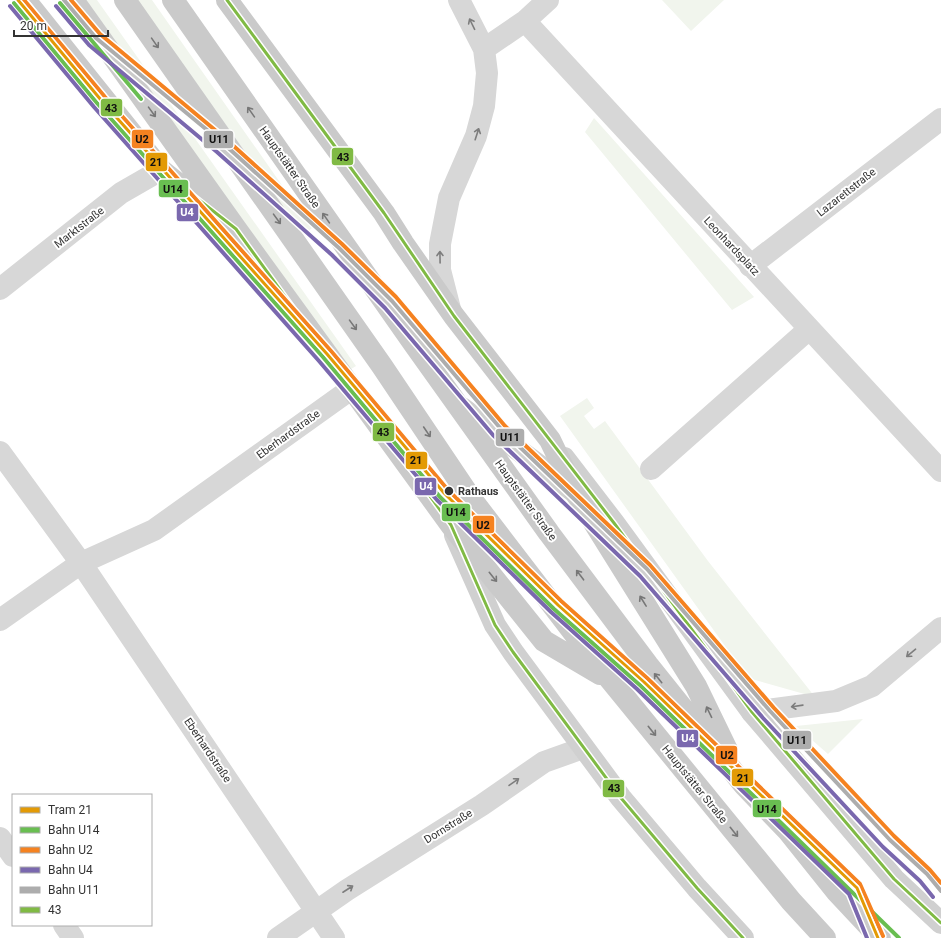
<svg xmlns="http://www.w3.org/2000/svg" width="941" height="938" font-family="Roboto,sans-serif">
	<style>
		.green { fill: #f1f5ed }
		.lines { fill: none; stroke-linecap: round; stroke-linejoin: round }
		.street { stroke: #d7d7d7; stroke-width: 22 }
		.secondary { stroke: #d0d0d0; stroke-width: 22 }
		.primary { stroke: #cacaca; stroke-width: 22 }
		.bus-1-casing { stroke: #fff; stroke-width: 6 }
		.bus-1 { stroke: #80ba44; stroke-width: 3 }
		.rail-1-casing { stroke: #fff; stroke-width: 7 }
		.rail-2-casing { stroke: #fff; stroke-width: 7 }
		.rail-3-casing { stroke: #fff; stroke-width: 7 }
		.rail-4-casing { stroke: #fff; stroke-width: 7 }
		.rail-1 { stroke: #69be51; stroke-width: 4 }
		.rail-2 { stroke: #f58220; stroke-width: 4 }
		.rail-3 { stroke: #7a68ae; stroke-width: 4 }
		.rail-4 { stroke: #adadad; stroke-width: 4 }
		.tram-1-casing { stroke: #fff; stroke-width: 6 }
		.tram-1 { stroke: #e39a05; stroke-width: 3 }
		.oneway { stroke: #7d7d7d }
		.oneway2 { stroke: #777 }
		.stop-dot { fill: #333; stroke: #fff; stroke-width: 1.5 }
		.labels { text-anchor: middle; stroke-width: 4; stroke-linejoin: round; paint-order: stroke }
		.street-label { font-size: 11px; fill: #333; stroke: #fff }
		.stop-label { font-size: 11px; font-weight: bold; fill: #333; stroke: #fff; text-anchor: start }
		.line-badge { stroke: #fff; stroke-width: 1.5 }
		.badge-label { font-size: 11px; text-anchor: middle; font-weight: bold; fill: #fff }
		.pale-badge-label { font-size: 11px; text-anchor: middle; font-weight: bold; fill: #111 }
	</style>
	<rect width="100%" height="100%" fill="#fff"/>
	<!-- green -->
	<path class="green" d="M84 0H97L356 366 348 371Z
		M137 0H152L312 228 304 235Z
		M662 0H724L691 31Z
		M594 118 754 297 732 310 585 132Z
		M587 398 594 408 584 416 594 429 605 421 708 561 815 697 748 678 560 416Z
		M863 719 828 754 796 726Z"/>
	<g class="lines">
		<!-- street -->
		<path class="street" d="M525 21 941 471
			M484 49 525 21 548 0
			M750 266 941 119
			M0 289 121 193 161 170
			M450 309 440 270V244L449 198 476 136 484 106 487 73 484 49 459 0
			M0 452 81 563 334 938
			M651 469 809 329
			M0 620 81 563 154 530 351 389
			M752 712 836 701 872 686 941 628
			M0 838 13 856
			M64 925 73 938
			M278 938 347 890 482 805 544 762 583 748"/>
		<!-- secondary -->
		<path class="secondary" d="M462 408 580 496
			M564 458 614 523 752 712 894 879 941 923
			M455 535 495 625 513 652 621 798 697 888 743 938"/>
		<!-- primary -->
		<path class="primary" d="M25 0 161 170 216 214
			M73 0 236 229 451 525 544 641 600 674
			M125 0 382 366 472 500 600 667 791 901 825 938
			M173 0 414 344 549 533 648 665 744 785 788 831 836 891 880 938
			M227 0 384 213 403 243 454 316 550 440 575 492 696 686 727 750"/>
		<defs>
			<path id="bus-1" d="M25 0 161 170 236 229 451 525 495 625 513 652 621 798 697 888 743 938
				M227 0 384 213 454 316 614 523 752 712 894 879 941 923"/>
		</defs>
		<!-- bus-1 casing -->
		<use href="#bus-1" class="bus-1-casing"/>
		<!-- bus-1 -->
		<use href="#bus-1" class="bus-1"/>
		<defs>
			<path id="rail-1" d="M14 3 97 103 323 357 440 497 554 609 641 686 899 938
				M60 3 141 99"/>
			<path id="rail-2" d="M24 0 105 97 331 351 448 490 561 601 647 678 860 884 883 936
				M71 0 100 34 227 140 342 244 396 297 505 426 650 565 774 708 894 836 930 870 941 883"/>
			<path id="rail-3" d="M10 6 94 107 319 361 437 500 551 612 637 689 849 894 867 938
				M56 6 89 45 217 152 332 255 385 308 493 435 640 576 763 718 883 847 920 881 933 897"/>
			<path id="rail-4" d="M64 0 96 38 224 144 339 248 392 301 501 429 647 569 770 711 890 840 927 874 941 891"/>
		</defs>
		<!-- rail-1 casing -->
		<use href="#rail-1" class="rail-1-casing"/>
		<!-- rail-2 casing -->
		<use href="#rail-2" class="rail-2-casing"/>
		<!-- rail-3 casing -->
		<use href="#rail-3" class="rail-3-casing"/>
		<!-- rail-4 casing -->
		<use href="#rail-4" class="rail-4-casing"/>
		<!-- rail-1 -->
		<use href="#rail-1" class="rail-1"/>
		<!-- rail-2 -->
		<use href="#rail-2" class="rail-2"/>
		<!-- rail-3 -->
		<use href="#rail-3" class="rail-3"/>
		<!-- rail-4 -->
		<use href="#rail-4" class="rail-4"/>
		<defs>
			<path id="tram-1" d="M18 0 101 100 327 354 444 493 558 605 644 682 857 888 878 938"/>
		</defs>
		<!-- tram-1 casing -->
		<use href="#tram-1" class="tram-1-casing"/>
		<!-- tram-1 -->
		<use href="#tram-1" class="tram-1"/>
	</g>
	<!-- one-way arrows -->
	<defs><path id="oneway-shaft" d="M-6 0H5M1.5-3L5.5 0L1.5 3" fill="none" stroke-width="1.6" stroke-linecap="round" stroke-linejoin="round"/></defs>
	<g class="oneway">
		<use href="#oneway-shaft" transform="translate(472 24) rotate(-116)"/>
		<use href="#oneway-shaft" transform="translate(477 134) rotate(-72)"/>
		<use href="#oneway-shaft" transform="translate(440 257) rotate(-91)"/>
		<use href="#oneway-shaft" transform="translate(911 653) rotate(140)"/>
		<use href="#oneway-shaft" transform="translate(797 706) rotate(172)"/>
		<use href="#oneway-shaft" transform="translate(514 782) rotate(-35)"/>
		<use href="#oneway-shaft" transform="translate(348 889) rotate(-33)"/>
	</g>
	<g class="oneway2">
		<use href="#oneway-shaft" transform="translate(155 43) rotate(55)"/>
		<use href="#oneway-shaft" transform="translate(152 112) rotate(54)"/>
		<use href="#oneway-shaft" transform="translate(251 112) rotate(-125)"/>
		<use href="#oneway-shaft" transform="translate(326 218) rotate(-125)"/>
		<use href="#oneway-shaft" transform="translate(277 219) rotate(54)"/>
		<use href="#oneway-shaft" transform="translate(353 325) rotate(54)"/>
		<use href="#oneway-shaft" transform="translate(427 432) rotate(56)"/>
		<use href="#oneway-shaft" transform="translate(580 575) rotate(-127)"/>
		<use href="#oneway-shaft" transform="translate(493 577) rotate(51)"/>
		<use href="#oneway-shaft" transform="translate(643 601) rotate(-122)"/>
		<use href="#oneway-shaft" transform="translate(658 678) rotate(-129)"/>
		<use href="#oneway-shaft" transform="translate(709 712) rotate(-116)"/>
		<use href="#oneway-shaft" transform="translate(652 731) rotate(51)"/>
		<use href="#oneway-shaft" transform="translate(734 832) rotate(51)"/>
	</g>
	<!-- markers -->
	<circle class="stop-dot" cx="449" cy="491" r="5"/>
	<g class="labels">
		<!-- street labels -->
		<g class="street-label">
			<text transform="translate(290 167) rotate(55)" y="4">Hauptstätter Straße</text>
			<text transform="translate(846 192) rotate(-38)" y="4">Lazarettstraße</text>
			<text transform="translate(79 227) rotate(-38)" y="4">Marktstraße</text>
			<text transform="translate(732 246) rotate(47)" y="4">Leonhardsplatz</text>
			<text transform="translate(288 434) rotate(-36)" y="4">Eberhardstraße</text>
			<text transform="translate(526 500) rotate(54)" y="4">Hauptstätter Straße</text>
			<text transform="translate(208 750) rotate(56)" y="4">Eberhardstraße</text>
			<text transform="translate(695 784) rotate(51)" y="4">Hauptstätter Straße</text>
			<text transform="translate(448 826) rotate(-32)" y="4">Dornstraße</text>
		</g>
		<!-- stop labels -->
		<g class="stop-label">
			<text x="458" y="495">Rathaus</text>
		</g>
	</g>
	<g class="line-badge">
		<rect x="100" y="98" width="23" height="19" rx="4" fill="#80ba44"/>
		<rect x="131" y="129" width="23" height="20" rx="4" fill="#f58220"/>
		<rect x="203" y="130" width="31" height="19" rx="4" fill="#adadad"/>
		<rect x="331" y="147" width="23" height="19" rx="4" fill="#80ba44"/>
		<rect x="145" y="152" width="23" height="20" rx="4" fill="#e39a05"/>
		<rect x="158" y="179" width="31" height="19" rx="4" fill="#69be51"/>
		<rect x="176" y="203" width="23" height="19" rx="4" fill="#7a68ae"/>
		<rect x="372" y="422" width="23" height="20" rx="4" fill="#80ba44"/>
		<rect x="495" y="428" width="30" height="19" rx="4" fill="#adadad"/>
		<rect x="405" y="451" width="23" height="19" rx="4" fill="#e39a05"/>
		<rect x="414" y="477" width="23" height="19" rx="4" fill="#7a68ae"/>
		<rect x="441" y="503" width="30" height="19" rx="4" fill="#69be51"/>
		<rect x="472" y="515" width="23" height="19" rx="4" fill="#f58220"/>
		<rect x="676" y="729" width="23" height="19" rx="4" fill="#7a68ae"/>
		<rect x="782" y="730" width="30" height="20" rx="4" fill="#adadad"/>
		<rect x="715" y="745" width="23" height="20" rx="4" fill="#f58220"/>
		<rect x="731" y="768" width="23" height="19" rx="4" fill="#e39a05"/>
		<rect x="602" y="779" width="23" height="19" rx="4" fill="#80ba44"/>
		<rect x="752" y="799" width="30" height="19" rx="4" fill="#69be51"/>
	</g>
	<g class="badge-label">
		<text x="187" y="216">U4</text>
		<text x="426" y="490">U4</text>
		<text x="688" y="742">U4</text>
	</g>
	<g class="pale-badge-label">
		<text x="111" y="112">43</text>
		<text x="142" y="143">U2</text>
		<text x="219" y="143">U11</text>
		<text x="343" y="161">43</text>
		<text x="156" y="166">21</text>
		<text x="173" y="193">U14</text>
		<text x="383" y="436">43</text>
		<text x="510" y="441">U11</text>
		<text x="416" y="464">21</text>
		<text x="456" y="516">U14</text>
		<text x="483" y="529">U2</text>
		<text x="797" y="744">U11</text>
		<text x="727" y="759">U2</text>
		<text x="743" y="782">21</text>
		<text x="614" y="792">43</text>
		<text x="767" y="813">U14</text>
	</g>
	<!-- legend -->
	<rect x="12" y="794" width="140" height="132" fill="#ffffff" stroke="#adadad"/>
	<rect x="20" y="807" width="20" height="6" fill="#e39a05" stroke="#adadad"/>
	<text x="48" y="814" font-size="12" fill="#333333">Tram 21</text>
	<rect x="20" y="827" width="20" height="6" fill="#69be51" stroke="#adadad"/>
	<text x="48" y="834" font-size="12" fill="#333333">Bahn U14</text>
	<rect x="20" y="847" width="20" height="6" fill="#f58220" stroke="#adadad"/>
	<text x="48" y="854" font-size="12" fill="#333333">Bahn U2</text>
	<rect x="20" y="867" width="20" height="6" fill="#7a68ae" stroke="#adadad"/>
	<text x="48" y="874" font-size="12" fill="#333333">Bahn U4</text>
	<rect x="20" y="887" width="20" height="6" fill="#adadad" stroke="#adadad"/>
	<text x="48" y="894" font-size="12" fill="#333333">Bahn U11</text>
	<rect x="20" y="907" width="20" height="6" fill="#80ba44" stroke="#adadad"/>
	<text x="48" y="914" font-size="12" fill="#333333">43</text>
	<!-- scale -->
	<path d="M14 30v6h94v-6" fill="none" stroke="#333333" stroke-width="2"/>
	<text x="20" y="30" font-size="12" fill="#333333" stroke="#ffffff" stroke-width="3" paint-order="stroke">20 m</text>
</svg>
